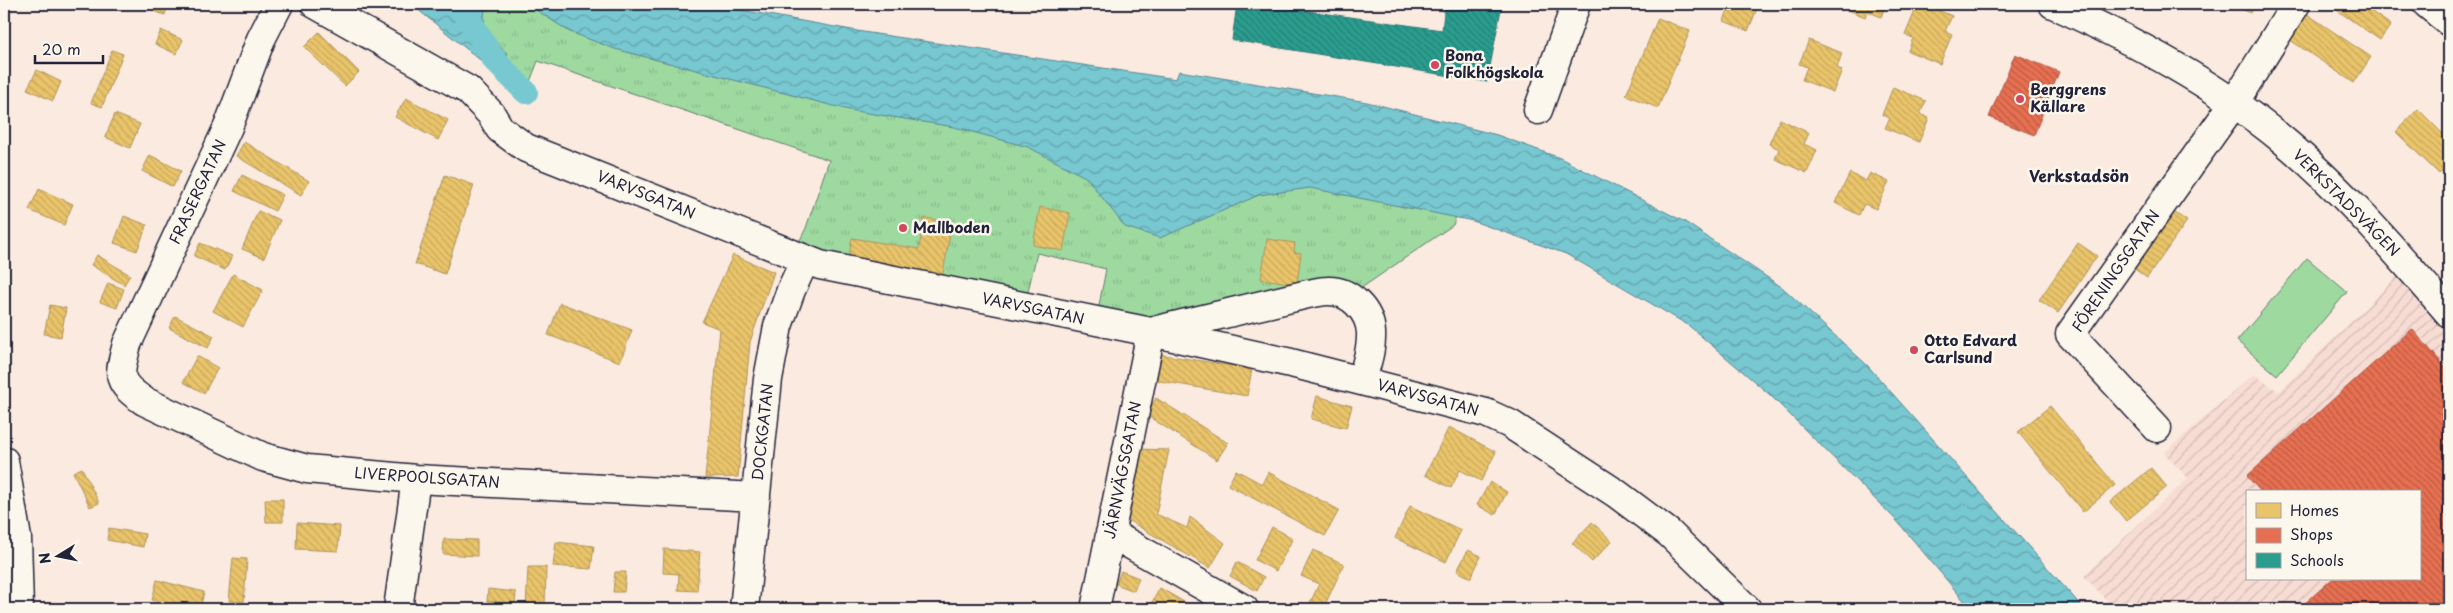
<svg xmlns="http://www.w3.org/2000/svg" width="2453" height="613" font-family="'Playpen Sans',sans-serif">
	<style>
		.industrial { fill: url(#industrial-furrows); fill-rule: evenodd }
		.park { fill: url(#park-tufts); stroke: #607e6e }
		.garden { fill: #9ed9a0; stroke: #607e6e }
		.water { fill: url(#water-waves); stroke: #568695 }
		.homes { fill: url(#homes-back-hatch); stroke: #ad935c }
		.shops { fill: url(#shops-back-hatch); stroke: #ac584a }
		.schools { fill: url(#schools-back-hatch); stroke: #287876 }
		.lines { fill: none; stroke-linecap: round; stroke-linejoin: round }
		.canal { stroke: #78c8d1; stroke-width: 24 }
		.minor-casing { stroke: #22223b; stroke-width: 31 }
		.minor { stroke: #fbf7ec; stroke-width: 28 }
		.poi-dot { fill: #d1495b; stroke: #fbf7ec; stroke-width: 2 }
		.labels { text-anchor: middle; stroke-width: 5; stroke-linejoin: round; paint-order: stroke }
		.poi-label { font-size: 15px; font-weight: bold; fill: #22223b; stroke: #fbf7ec; text-anchor: start }
		.street-label { font-size: 15px; fill: #22223b; stroke: #fbf7ec }
		.neighbourhood-label { font-size: 16px; font-weight: bold; fill: #22223b; stroke: #fbf7ec }
	</style>
	<defs>
		<pattern id="industrial-furrows" width="10" height="10" patternUnits="userSpaceOnUse" patternTransform="scale(1.25)"><rect width="10" height="10" fill="#f7dcd3"/><path d="M-1 1l2-2M0 10L10 0M9 11l2-2" fill="none" stroke="#d3bcb6"/></pattern>
		<pattern id="park-tufts" width="24" height="20" patternUnits="userSpaceOnUse" patternTransform="scale(1.25)"><rect width="24" height="20" fill="#9ed9a0"/><path d="M3 7l-1-3M5 7V3M7 7l1-3M15 17l-1-3M17 17v-4M19 17l1-3" fill="none" stroke="#88ba8b"/></pattern>
		<pattern id="water-waves" width="16" height="10" patternUnits="userSpaceOnUse" patternTransform="scale(1.25)"><rect width="16" height="10" fill="#78c8d1"/><path d="M0 5q4-4 8 0t8 0" fill="none" stroke="#62a2ab"/></pattern>
		<pattern id="homes-back-hatch" width="6" height="6" patternUnits="userSpaceOnUse" patternTransform="scale(1.25)"><rect width="6" height="6" fill="#e9c46a"/><path d="M-1 5l2 2M0 0l6 6M5-1l2 2" fill="none" stroke="#c8a85d"/></pattern>
		<pattern id="shops-back-hatch" width="6" height="6" patternUnits="userSpaceOnUse" patternTransform="scale(1.25)"><rect width="6" height="6" fill="#e76f51"/><path d="M-1 5l2 2M0 0l6 6M5-1l2 2" fill="none" stroke="#bb5b44"/></pattern>
		<pattern id="schools-back-hatch" width="6" height="6" patternUnits="userSpaceOnUse" patternTransform="scale(1.25)"><rect width="6" height="6" fill="#2a9d8f"/><path d="M-1 5l2 2M0 0l6 6M5-1l2 2" fill="none" stroke="#248076"/></pattern>
	</defs>
	<rect width="100%" height="100%" fill="#fbeadf"/>
	<filter id="ink" filterUnits="userSpaceOnUse"><feTurbulence type="fractalNoise" baseFrequency=".02" numOctaves="2"/><feDisplacementMap in="SourceGraphic" scale="10" xChannelSelector="R" yChannelSelector="G"/><feConvolveMatrix kernelMatrix="1 2 1 2 8 2 1 2 1" color-interpolation-filters="sRGB"/></filter>
	<g filter="url(#ink)">
		<!-- industrial -->
		<path class="industrial" d="M2404 270 2449 320V609H2115L2084 576 2188 478 2164 453 2254 374 2279 392ZM2247 492H2419V579H2247Z"/>
		<!-- park -->
		<path class="park" d="M459 4H634L1474 165 1453 225 1357 291 1138 328 1096 321 1106 269 1037 253 1024 308 791 258 806 228 829 160 538 61 526 92 495 61Z"/>
		<!-- garden -->
		<path class="garden" d="M2307 258 2347 292 2277 375 2237 341Z"/>
		<!-- water -->
		<path class="water" d="M411 4H488C476 24 493 41 508 54L495 61V72Z
			M527 4H720L735 9 863 32 1176 79 1179 71 1367 102 1497 135 1560 158 1685 222 1783 288 1867 365 2084 609H1971L1897 521 1769 394 1688 325 1566 254 1473 221 1310 188 1259 195 1160 238 1125 227 1087 178 1028 147 954 127 849 110 615 49 570 32Z"/>
		<!-- homes -->
		<path class="homes" d="M156 4H168L165 15 153 11Z
			M1730 4H1759L1748 31 1724 21Z
			M1840 4H1886L1881 17 1867 11 1865 17 1839 6Z
			M1918 4H1923L1952 16 1945 31 1952 34 1940 64 1908 51 1913 38 1905 35Z
			M2229 4H2255L2251 13Z
			M2328 4H2360L2391 25 2380 40Z
			M2307 14 2371 57 2354 83 2290 40Z
			M1658 18 1690 31 1658 108 1626 95Z
			M161 30 183 40 176 54 155 44Z
			M319 32 359 72 345 86 304 47Z
			M1809 40 1842 53 1837 68 1842 70 1833 92 1802 80 1807 67 1799 64Z
			M112 50 123 54 102 107 91 103Z
			M37 70 61 82 53 101 27 89Z
			M1893 87 1926 101 1920 114 1929 118 1919 142 1885 128 1890 118 1882 115Z
			M406 98 448 120 438 140 395 117Z
			M2418 109 2449 140V164L2439 174 2396 132Z
			M115 114 140 124 130 148 105 137Z
			M1780 119 1809 133 1804 144 1817 150 1807 173 1775 159 1779 149 1769 144Z
			M244 142 309 181 301 195 236 156Z
			M150 155 181 171 173 187 142 171Z
			M1850 173 1866 181 1870 173 1889 182 1876 209 1864 204 1859 215 1835 203Z
			M242 175 283 195 275 211 234 191Z
			M445 175 474 185 445 274 415 264Z
			M39 189 73 204 64 225 29 210Z
			M2160 203 2187 221 2147 278 2121 259Z
			M1040 207 1070 213 1063 251 1033 245Z
			M258 211 280 220 264 258 242 249Z
			M124 216 147 225 137 251 114 243Z
			M924 218 952 222 942 279 848 262 852 238 919 249Z
			M1267 239 1295 243 1294 252 1301 253 1297 284 1261 279Z
			M200 243 232 256 225 270 194 256Z
			M2078 243 2097 256 2058 313 2039 300Z
			M97 255 130 275 124 285 91 265Z
			M733 255 774 272 750 342 738 477 705 478 720 329 702 322Z
			M233 274 263 290 243 327 213 311Z
			M108 283 124 289 117 308 100 302Z
			M560 303 632 330 620 362 548 335Z
			M50 305 66 308 61 337 44 334Z
			M175 316 214 336 208 348 169 328Z
			M1158 354 1252 369 1247 396 1154 380Z
			M197 356 218 368 204 393 183 382Z
			M1317 396 1352 406 1346 428 1311 419Z
			M1156 398 1228 443 1217 460 1146 415Z
			M2050 406 2115 485 2083 512 2018 432Z
			M1449 427 1496 452 1481 481 1460 470 1451 488 1425 475Z
			M1137 449 1169 450 1156 514 1187 528 1190 517 1225 543 1210 568 1124 518Z
			M82 468 99 503 90 507 73 472Z
			M2151 468 2167 487 2126 521 2110 502Z
			M1236 470 1262 484 1268 472 1339 510 1325 536 1228 485Z
			M1490 482 1507 492 1495 515 1477 505Z
			M265 499H283V522H266Z
			M1410 506 1461 530 1446 562 1395 538Z
			M1592 522 1612 541 1592 562 1572 543Z
			M297 523 340 526 338 551 296 549Z
			M1272 527 1293 538 1276 571 1255 560Z
			M109 528 145 534 143 547 107 540Z
			M444 539 477 540V556L443 554Z
			M556 542 594 546 591 569 553 566Z
			M664 549 700 552 697 591 678 590 679 574 663 573Z
			M1313 550 1344 564 1323 609H1307L1319 584 1301 576Z
			M1468 550 1481 556 1471 578 1457 571Z
			M233 558 247 559 244 602 229 601Z
			M1237 562 1264 577 1257 591 1230 576Z
			M528 567H546L545 609H526Z
			M1121 571 1139 578 1134 591 1116 584Z
			M615 572H626L624 592H613Z
			M157 580 204 592 200 609H185L152 600Z
			M1160 588 1196 609H1148Z
			M488 589 516 592 515 604 487 601Z"/>
		<!-- shops -->
		<path class="shops" d="M2015 54 2059 72 2034 135 1989 117Z
			M2412 329 2449 371V609H2307L2303 605 2332 579H2419V492H2261L2247 476Z"/>
		<!-- schools -->
		<path class="schools" d="M1031 4H1078L1076 11Z
			M1237 4H1258L1442 30 1445 4H1502L1487 82 1232 40Z"/>
		<g class="lines">
			<!-- canal -->
			<path class="canal" d="M459 4 495 61 526 92"/>
			<defs>
				<path id="minor" d="M279 4 261 39 228 127 127 344C119 376 115 381 144 401L263 457 307 469 416 479 756 497
					M315 4 468 90 491 114 500 129 526 148 820 265 1151 332 1291 363 1486 413 1510 424 1617 494 1669 533 1747 609
					M2053 4C2134 41 2214 83 2284 141 2345 192 2397 253 2449 313
					M2427 4 2449 22
					M1538 110 1576 4
					M1157 330 1308 294C1314 293 1321 291 1327 291 1350 290 1370 311 1371 333 1372 349 1366 365 1362 380
					M2157 428 2070 334 2234 103 2296 4
					M4 461 17 538 19 609
					M1110 533 1244 609
					M398 609 416 479
					M744 609 768 379 778 326 791 290 805 260
					M1095 609 1151 332"/>
			</defs>
			<!-- minor casing -->
			<use href="#minor" class="minor-casing"/>
			<!-- minor -->
			<use href="#minor" class="minor"/>
		</g>
	</g>
	<!-- markers -->
	<g class="poi-dot">
		<circle cx="1435" cy="65" r="5"/>
		<circle cx="2020" cy="99" r="5"/>
		<circle cx="903" cy="228" r="5"/>
		<circle cx="1914" cy="350" r="5"/>
	</g>
	<g class="labels">
		<!-- poi labels -->
		<g class="poi-label">
			<text x="1445" y="61">Bona<tspan x="1445" dy="17">Folkhögskola</tspan></text>
			<text x="2030" y="95">Berggrens<tspan x="2030" dy="17">Källare</tspan></text>
			<text x="913" y="233">Mallboden</text>
			<text x="1924" y="346">Otto Edvard<tspan x="1924" dy="17">Carlsund</tspan></text>
		</g>
		<!-- street labels -->
		<g class="street-label">
			<text transform="translate(198 192) rotate(-65)" y="5">FRASERGATAN</text>
			<text transform="translate(646 195) rotate(22)" y="5">VARVSGATAN</text>
			<text transform="translate(2346 203) rotate(45)" y="5">VERKSTADSVÄGEN</text>
			<text transform="translate(2116 271) rotate(-56)" y="5">FÖRENINGSGATAN</text>
			<text transform="translate(1033 309) rotate(12)" y="5">VARVSGATAN</text>
			<text transform="translate(1428 398) rotate(15)" y="5">VARVSGATAN</text>
			<text transform="translate(763 432) rotate(-84)" y="5">DOCKGATAN</text>
			<text transform="translate(1123 470) rotate(-79)" y="5">JÄRNVÄGSGATAN</text>
			<text transform="translate(427 478) rotate(4)" y="5">LIVERPOOLSGATAN</text>
		</g>
		<!-- neighbourhood labels -->
		<g class="neighbourhood-label">
			<text x="2079" y="182">Verkstadsön</text>
		</g>
	</g>
	<!-- margin -->
	<rect width="2453" height="613" fill="none" stroke="#fbf7ec" stroke-width="20"/>
	<rect x="10" y="10" width="2433" height="593" fill="none" stroke="#22223b" stroke-width="2" filter="url(#ink)"/>
	<!-- legend -->
	<rect x="2246" y="490" width="175" height="90" fill="#fbf7ec" stroke="#a4a2a5"/>
	<rect x="2256" y="503" width="25" height="15" fill="#e9c46a" stroke="#a4a2a5"/>
	<text x="2290" y="516" font-size="15" fill="#22223b">Homes</text>
	<rect x="2256" y="528" width="25" height="15" fill="#e76f51" stroke="#a4a2a5"/>
	<text x="2290" y="540" font-size="15" fill="#22223b">Shops</text>
	<rect x="2256" y="553" width="25" height="15" fill="#2a9d8f" stroke="#a4a2a5"/>
	<text x="2290" y="566" font-size="15" fill="#22223b">Schools</text>
	<!-- north arrow -->
	<g transform="translate(58 556) rotate(260)" stroke="#fbf7ec" stroke-width="4" paint-order="stroke">
	<path d="M0-4L9 19L0 12L-9 19Z" fill="#22223b"/>
	<text y="-8" font-size="14" font-weight="bold" text-anchor="middle" fill="#22223b">N</text>
	</g>
	<!-- scale -->
	<path d="M35 55v8h68v-8" fill="none" stroke="#22223b" stroke-width="2.5"/>
	<text x="42" y="55" font-size="15" fill="#22223b" stroke="#fbf7ec" stroke-width="4" paint-order="stroke">20 m</text>
</svg>
